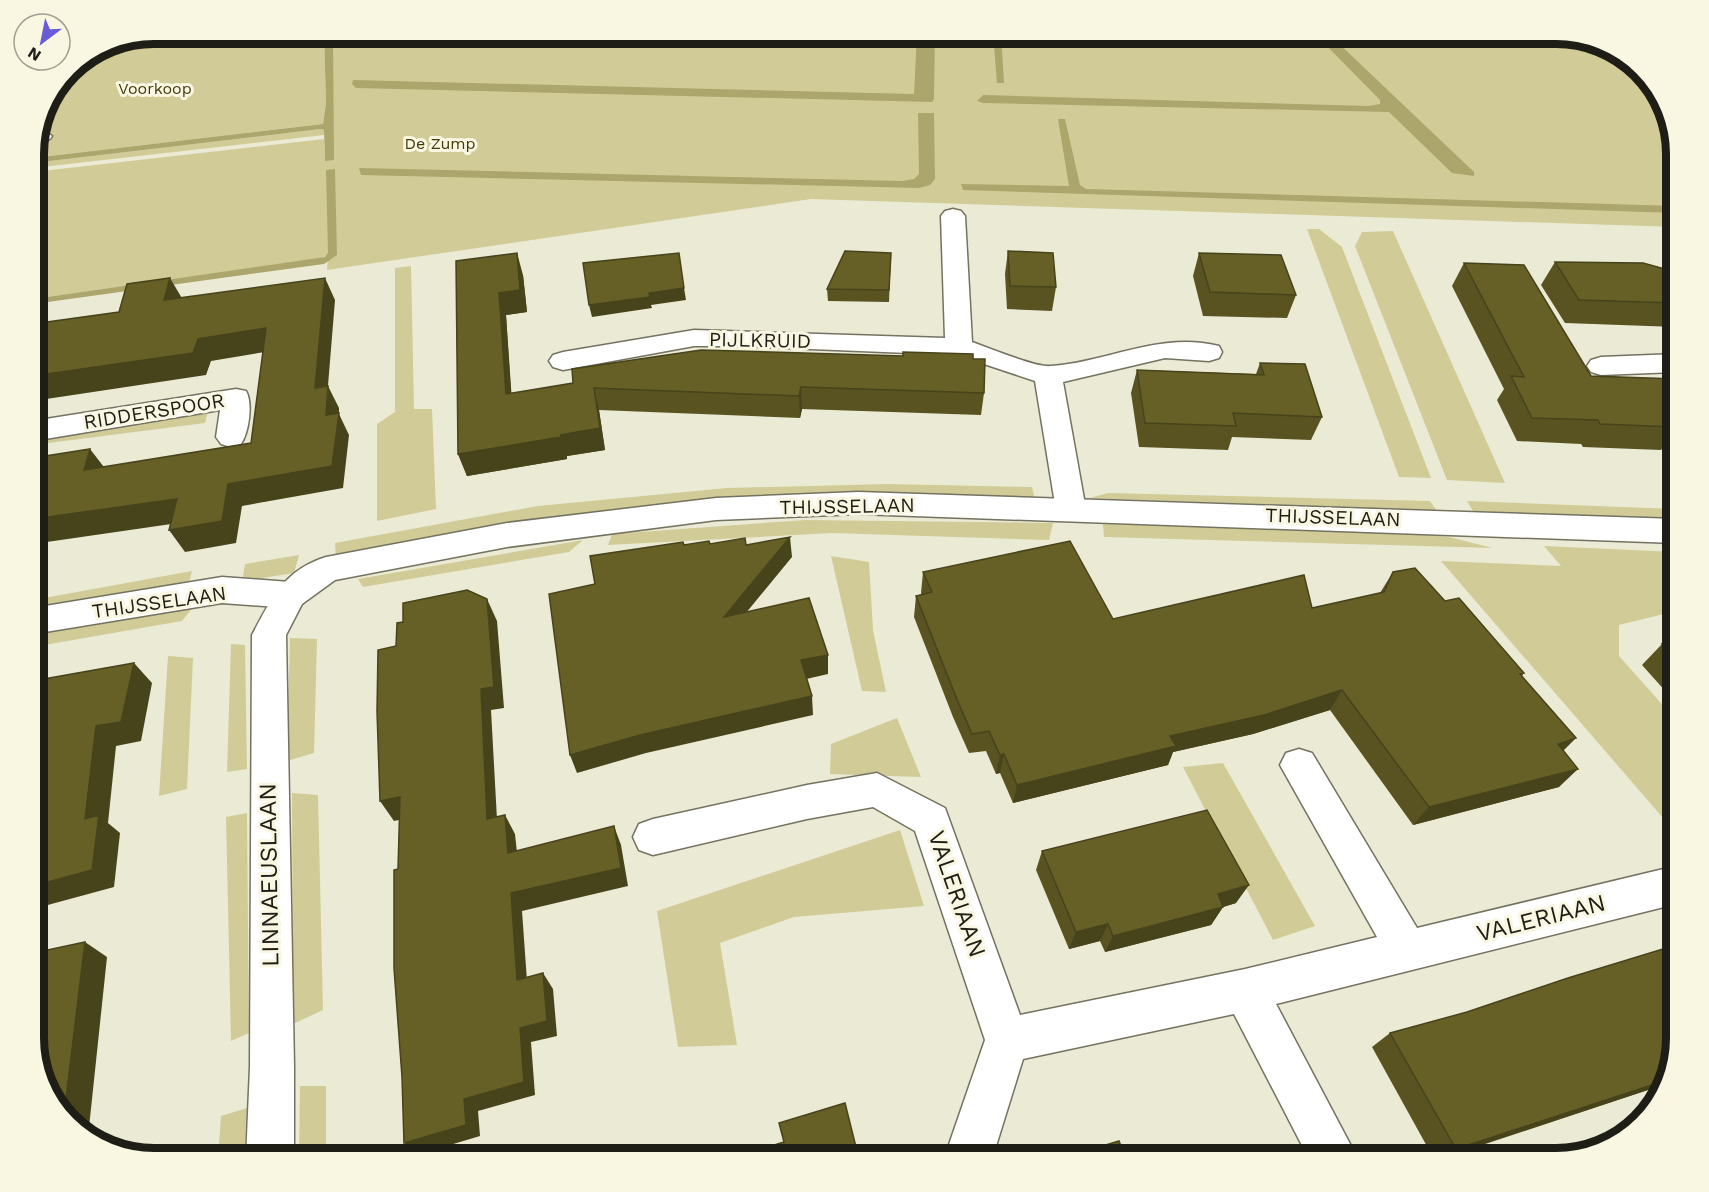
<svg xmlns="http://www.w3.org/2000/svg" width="1709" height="1192" font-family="'Work Sans',sans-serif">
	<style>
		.green { fill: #d1cc97 }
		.water { fill: #aca66c }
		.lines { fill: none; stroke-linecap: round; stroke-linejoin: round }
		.lane-casing { stroke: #747260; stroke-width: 3 }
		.street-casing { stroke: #747260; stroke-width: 3 }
		.secondary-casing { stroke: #747260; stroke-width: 3 }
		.lane { fill: #fff; fill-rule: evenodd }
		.street { fill: #fff; fill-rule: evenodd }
		.secondary { fill: #fff; fill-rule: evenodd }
		.wall { fill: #585321 }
		.shaded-wall { fill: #47431b }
		.building { fill: #666026; stroke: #47431b; stroke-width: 1.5 }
		.labels { text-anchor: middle; stroke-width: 6; stroke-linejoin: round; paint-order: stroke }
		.far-park-label { font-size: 16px; fill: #403b0b; stroke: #f9f7e2 }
		.street-label { font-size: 20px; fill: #1e1d16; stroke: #f9f7e2 }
		.near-street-label { font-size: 24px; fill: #1e1d16; stroke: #f9f7e2 }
		.rim { fill: none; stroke: #1e1d16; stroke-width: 8 }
	</style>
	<rect width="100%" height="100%" fill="#ebead5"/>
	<!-- green -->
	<path class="green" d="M154 33H324L326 103 323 124 33 158C33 111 63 60 108 42 122 37 139 36 154 33Z
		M332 33H1555L1628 58 1663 100 1676 154V227L811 199 327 270 328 255 319 259 33 299V172L324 139 325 161Z
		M321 129 324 130V135L33 168V163Z
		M1307 229H1319L1342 247 1431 478 1399 477Z
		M1393 231 1505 483 1447 480 1355 246 1362 232Z
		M411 266 414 409H432L436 509 377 521V424L395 412V268Z
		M208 411 205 423 33 445V439Z
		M888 484 1032 487 1035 500 858 495 336 558 335 543 538 506 727 488Z
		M1108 493 1430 501 1437 511 1090 498Z
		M1467 501 1676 509V520L1473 511Z
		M805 520 1053 523 1049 540 832 533 608 545 612 534Z
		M1103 524 1363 529 1449 537 1493 548 1104 537Z
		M583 540 569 552 363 587 358 579Z
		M1544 546 1676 552V611L1619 625V656L1676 720V833L1441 561 1561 566Z
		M299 555 294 573 242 581 245 564Z
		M831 556 869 562 873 630 886 692 862 691Z
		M192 571 189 583 33 610V600Z
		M194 606 182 621 33 647V635Z
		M290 638 317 639 314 753 287 761Z
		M231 644 245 645 247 769 227 772Z
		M168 656 193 658 187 789 159 796Z
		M897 718 921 777 830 774 831 744Z
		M1223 763 1315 926 1273 940 1183 767Z
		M292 793 318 795 323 1010 293 1024Z
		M247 813 249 1033 231 1041 226 817Z
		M900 830 924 906 794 917 720 943 737 1045 678 1047 657 911Z
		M300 1086H326V1159H299Z
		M247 1108 244 1159H218L221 1116Z"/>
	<!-- water -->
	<path class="water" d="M324 33H333L334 160 325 161 324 130 321 129 33 163V158L323 124 326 103Z
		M917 33H935L934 99 932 102 356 88 352 84 353 80 914 94Z
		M993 33H1001L1004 83H997Z
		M1308 33H1337L1333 35 1334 39 1474 172V176L1452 173 1389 112 983 103 977 101 983 95 1368 106 1380 104V100L1320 39Z
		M1338 33 1557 34 1573 39Z
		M918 113H934L935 179 930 185 919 188 361 175 359 168 902 181 914 179 919 174Z
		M1058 119H1065L1080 185 1086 189 1676 206V213L963 190 961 184 1069 186Z
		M335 169 337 255 324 264 33 304V299L325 257 328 253 326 170Z"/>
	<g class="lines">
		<defs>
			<path id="lane" d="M44 131 52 136 50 139 34 141 37 132Z"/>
			<path id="street" d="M953 209 961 211 965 216 972 342C989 348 1037 368 1051 366 1108 362 1160 331 1219 346L1222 352 1219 358 1209 361 1165 358 1063 382 1086 510 1082 518 1071 521 1060 518 1056 510 1035 381 957 355 740 346H694L563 370 553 367 549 361 553 355 563 352 694 330 945 338 941 216 945 211Z
				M1676 354V372L1601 375 1591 372 1587 366 1591 360 1601 357Z
				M236 389 246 391C253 403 249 432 241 444L231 447 221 444 216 437 220 410 33 441V421Z
				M222 577 290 582 302 586 306 595 302 604 290 608 222 603 33 634V608Z
				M1299 749 1312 753 1417 928 1676 866V904L1276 1004 1358 1159H1309L1234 1014 1023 1059 992 1159H944L985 1040 915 831 873 807 807 819 653 855 639 850 633 837 639 824 653 819 807 785 877 773 945 808 1020 1015 1245 969 1377 937 1280 765 1286 753Z"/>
			<path id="secondary" d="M858 492 1676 519V543L858 514 716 520 507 547 335 580 302 604 286 635 294 1067V1159H246L250 1067 252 635C271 599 284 570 326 557L507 523 716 498Z"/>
		</defs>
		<!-- lane casing -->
		<use href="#lane" class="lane-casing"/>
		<!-- street casing -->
		<use href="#street" class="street-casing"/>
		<!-- secondary casing -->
		<use href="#secondary" class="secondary-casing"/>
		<!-- lane -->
		<use href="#lane" class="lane"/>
		<!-- street -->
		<use href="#street" class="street"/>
		<!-- secondary -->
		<use href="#secondary" class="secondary"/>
	</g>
	<!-- wall -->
	<path class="wall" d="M1008 251 1056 287 1052 311 1007 309 1005 274Z
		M891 253 889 302 828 301 827 289Z
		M1199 253 1296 295 1287 318 1203 316 1193 276Z
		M456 261 523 275 527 312 506 315 511 393 973 359 984 393 981 415 802 409 800 418 599 410 605 450 567 456V459L467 476 458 454Z
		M1555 262 1676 272V327L1565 323 1541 285Z
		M1464 263 1591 376 1676 379V440H1669L1661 450 1583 447 1581 444 1517 441 1497 400 1504 389 1452 286Z
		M1260 363 1322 417 1311 440 1232 437 1228 450 1139 447 1131 393 1137 370 1256 374Z
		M923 572 1113 619 1312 608 1380 593 1393 572 1445 601 1524 673 1522 676 1564 750 1559 787 1413 825 1330 710 1253 734 1173 752 1168 765 1013 803 1000 773 996 774 986 751 969 753 953 717 914 617 916 596 922 595 921 593Z
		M1676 640V703L1642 665 1662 644Z
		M1042 851 1236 903 1223 907 1211 925 1105 952 1100 941 1069 949 1036 870Z
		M1390 1033 1660 1086 1440 1159H1434L1372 1047Z"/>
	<!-- shaded-wall -->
	<path class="shaded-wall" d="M517 253 523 275 527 312 506 315 513 416 506 394 499 293Z
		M170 278 183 300H164Z
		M325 278 335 300 326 410 315 388Z
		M684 288 686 300 651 305 652 308 592 317 589 305 649 293Z
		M266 328 277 350 211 361 206 375 33 401V376L198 339Z
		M328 386 339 408V414L349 435 343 488 242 506 236 543 185 552 169 530 228 484 326 415Z
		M801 387 802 409 800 418 799 396Z
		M594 388 599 410 605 450 567 456V459L467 476 458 454 561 435Z
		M90 449 107 471 84 470Z
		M177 499 192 521 33 544V519Z
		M790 537 792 557 727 636 724 617Z
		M487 599 497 621 504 708 491 710 498 838 487 819 481 689Z
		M828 655V674L802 680 801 660Z
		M134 663 152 683 141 741 116 746 108 823 120 833 114 887 33 909V886L96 726Z
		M1342 690 1330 710 1253 734 1173 752 1168 765 1013 803 1017 785 1170 736Z
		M812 696 813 715 646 753 577 773 570 755 640 735Z
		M1576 738 1557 757 1558 744Z
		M1004 754 1000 773 996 774 1000 755Z
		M1578 769 1559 787 1413 825 1429 807Z
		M400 797 413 817 394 821 380 801Z
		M505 815 515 834 519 871 508 853Z
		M614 826 621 845 628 886 522 911 528 995 517 980 511 893Z
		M1249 885 1236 903 1223 907 1211 925 1105 952 1113 936 1218 894Z
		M1108 924 1100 941 1069 949 1076 932Z
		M85 942 107 957 88 1137 81 1134 64 1115Z
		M543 973 553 989 557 1036 531 1042 535 1095 478 1111 480 1136 420 1154 404 1143 464 1099 520 1028Z
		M1661 1082 1660 1086 1438 1159 1456 1149Z
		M602 1151 609 1159H603Z"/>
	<!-- building -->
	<path class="building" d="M845 251 891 253 889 290 827 289Z
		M1008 251 1053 253 1056 287 1010 286Z
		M517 253 520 290 499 293 506 394 573 383 572 369 701 350 903 356V352L973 354V359H985L984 393 801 387 799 396 594 388 600 428 561 435V437L458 454 456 261Z
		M679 253 684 288 649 293 650 297 589 305 583 263Z
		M1199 253 1281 255 1296 295 1210 292Z
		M1555 262 1643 263 1676 272V303L1579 300Z
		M1464 263 1524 265 1591 376 1676 379V417L1673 416 1676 421V427L1600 424 1598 420 1532 418 1511 376 1524 377Z
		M170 278 164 300 325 278 315 388 328 386 326 415 339 413 332 466 228 484 222 521 169 530 177 499 33 519V458L90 449 84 470 251 443 266 328 198 339 193 353 33 376V324L119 312 127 284Z
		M1260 363 1305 364 1322 417 1233 413 1236 426 1145 423 1137 370 1264 375Z
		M790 537 724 617 809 598 828 655 801 660 812 696 640 735 570 755 549 594 595 584 590 556 683 542 684 545 709 541 710 544 745 538 746 545Z
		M1070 541 1113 619 1304 575 1312 608 1384 592 1393 572 1415 568 1445 601 1459 598 1524 673 1520 674 1576 738 1558 744 1578 769 1429 807 1342 690 1264 715 1170 736 1176 746 1017 785 1004 754 1000 755 989 731 972 734 956 697 916 596 932 592 923 572Z
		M467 590 487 599 494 687 481 689 487 819 505 815 508 853 614 826 621 868 511 893 517 980 543 973 547 1021 520 1028 524 1082 464 1099 466 1125 404 1143 402 1077 394 968V870L398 869 400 797 380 801 377 711 378 650 396 646 397 623 403 622V603Z
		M1676 640V659L1662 644Z
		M134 663 121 722 96 726 85 819 99 815 92 870 33 886V681Z
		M1207 810 1249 885 1218 894 1223 907 1113 936 1108 924 1076 932 1042 851Z
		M85 942 64 1115 49 1098 33 1046V953Z
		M1676 945V1038L1661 1082 1456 1149 1390 1033 1467 1012 1568 978Z
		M845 1103 859 1159H728L784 1142 779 1123Z
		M1119 1141 1126 1159H1060Z
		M602 1151 603 1159H575Z"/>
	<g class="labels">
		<!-- far-park labels -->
		<g class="far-park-label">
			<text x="155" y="94">Voorkoop</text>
			<text x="440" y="149">De Zump</text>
		</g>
		<!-- street labels -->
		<g class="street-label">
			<text transform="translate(760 340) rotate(1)" y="7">PIJLKRUID</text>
			<text transform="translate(154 411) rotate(-9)" y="7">RIDDERSPOOR</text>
			<text transform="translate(847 506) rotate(-1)" y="7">THIJSSELAAN</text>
			<text transform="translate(1333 517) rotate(2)" y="7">THIJSSELAAN</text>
			<text transform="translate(159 602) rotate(-8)" y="7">THIJSSELAAN</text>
		</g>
		<!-- near-street labels -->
		<g class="near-street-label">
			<text transform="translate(269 875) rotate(-91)" y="8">LINNAEUSLAAN</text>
			<text transform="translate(957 894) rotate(71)" y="8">VALERIAAN</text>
			<text transform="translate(1541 918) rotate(-14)" y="8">VALERIAAN</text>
		</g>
	</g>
	<!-- crop -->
	<path d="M0 0H1709V1192H0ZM154 44H1556A110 110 0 0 1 1666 154V1038A110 110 0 0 1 1556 1148H154A110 110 0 0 1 44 1038V154A110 110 0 0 1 154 44Z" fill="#f9f7e2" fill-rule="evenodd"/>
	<path class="rim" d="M154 44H1556A110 110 0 0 1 1666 154V1038A110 110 0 0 1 1556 1148H154A110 110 0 0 1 44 1038V154A110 110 0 0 1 154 44Z"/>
	<!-- north arrow -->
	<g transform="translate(42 42) rotate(212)"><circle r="28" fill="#f9f7e2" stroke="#a1a090" stroke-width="1.5"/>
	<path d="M0-4.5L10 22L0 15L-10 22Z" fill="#695dd7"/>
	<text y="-9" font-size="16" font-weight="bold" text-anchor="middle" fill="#1e1d16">N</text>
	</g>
</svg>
